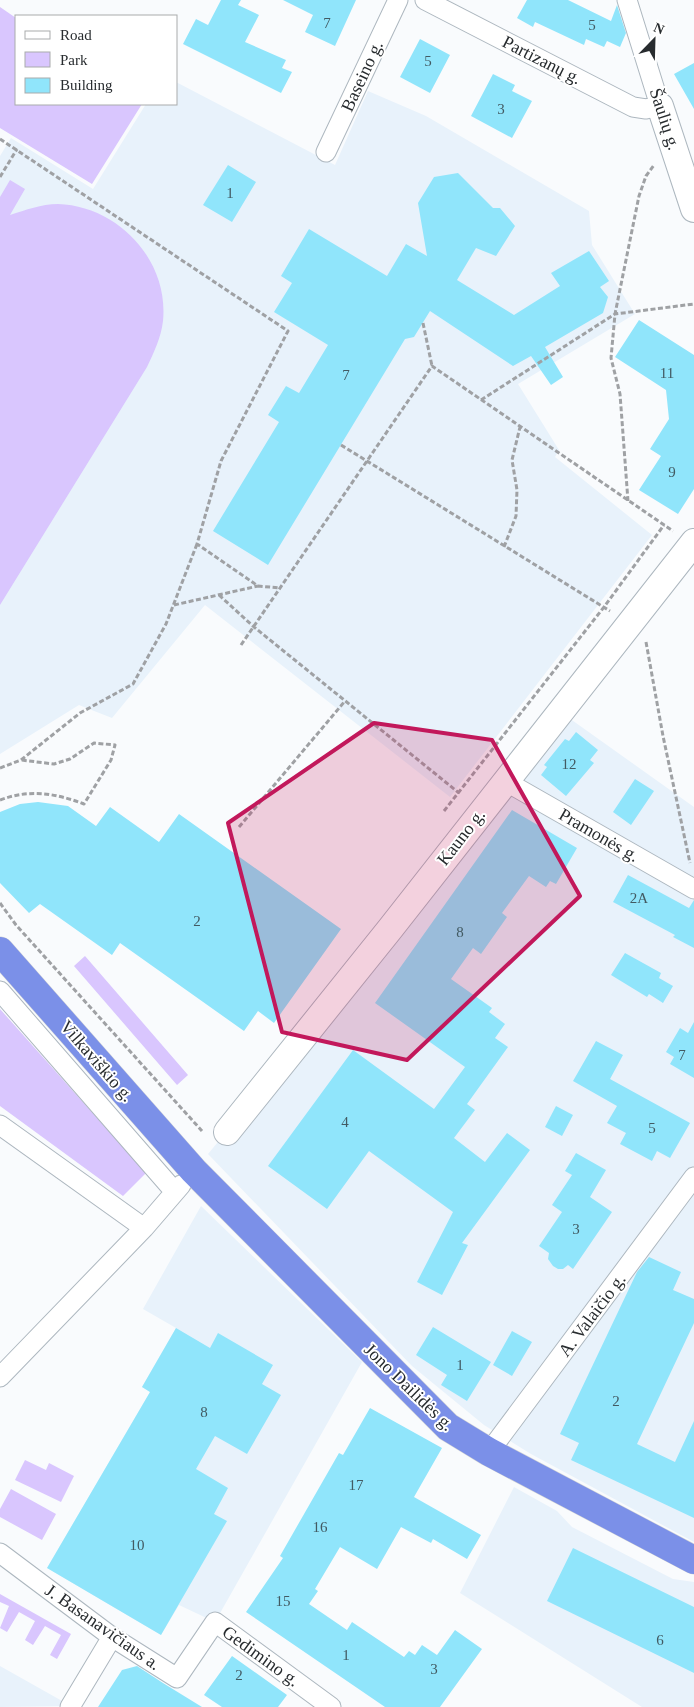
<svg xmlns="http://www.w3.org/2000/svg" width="694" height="1707" font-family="Georgia,serif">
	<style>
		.built { fill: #e8f2fb }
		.green { fill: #d9c6fe }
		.building { fill: #90e5fb }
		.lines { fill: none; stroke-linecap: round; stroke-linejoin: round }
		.street-casing { stroke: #adb7bf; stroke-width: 21 }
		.secondary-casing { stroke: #adb7bf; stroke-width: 28 }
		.highway-casing { stroke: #d4d5d5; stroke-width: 29 }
		.path { stroke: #9fa1a4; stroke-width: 3; stroke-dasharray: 5 2.5; stroke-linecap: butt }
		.street { stroke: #fff; stroke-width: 19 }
		.secondary { stroke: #fff; stroke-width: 26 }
		.highway { stroke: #7b90e8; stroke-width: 28 }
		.marked { fill: #c2185b; fill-opacity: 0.2; stroke: #c2185b; stroke-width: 4; stroke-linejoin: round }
		.labels { text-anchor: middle; stroke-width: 4; stroke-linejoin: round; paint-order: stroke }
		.number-label { font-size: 15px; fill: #425a62 }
		.street-label { font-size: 18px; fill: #282c2f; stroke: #fff }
	</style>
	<rect width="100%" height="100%" fill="#f9fbfd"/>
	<!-- built -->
	<path class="built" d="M176 82 335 165 368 91 426 116 589 211 592 245 635 314 518 384 559 450 555 457 652 535 450 797 205 605 112 718 79 705 0 754V156L11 138 93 189 146 104H176Z
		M569 718 694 807V1542L531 1454 484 1425 412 1366 208 1154Z
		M201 1206 362 1362 215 1622 179 1605 161 1635 47 1568 150 1392 142 1387 176 1328 143 1309Z
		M514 1487 557 1511 572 1527 673 1579 694 1582V1707H642L460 1593Z
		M0 1666 71 1706 0 1707Z"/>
	<!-- green -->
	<path class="green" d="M0 7 16 18V104H142L92 184 0 128Z
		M10 180 25 189 10 215C26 210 41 204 58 204 118 206 169 260 163 321 161 338 154 352 147 367L0 605V197Z
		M85 956 188 1075 177 1085 74 966Z
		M0 1009 146 1173 123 1196 0 1106Z
		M25 1460 46 1470 49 1463 74 1476 61 1502 15 1480Z
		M11 1489 56 1514 42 1540 0 1517V1509Z
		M0 1594 71 1634 57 1659 50 1655 61 1635 45 1626 33 1645 25 1640 35 1621 19 1612 7 1632 0 1628 9 1606 0 1602Z"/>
	<!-- building -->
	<path class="building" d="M221 0H241L238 5 259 15 245 42 286 60 282 68 292 72 281 93 183 44 196 19 208 25Z
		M283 0H356L335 46 305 32 313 15Z
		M527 0H568L611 21 617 5 626 33 620 47 607 41 604 47 586 39 584 45 535 22 533 27 517 18Z
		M420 39 450 55 430 93 400 77Z
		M694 63V109L674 74Z
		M493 74 515 85 512 91 532 101 512 138 471 116Z
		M228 165 256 182 232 222 203 205Z
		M458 173 493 208H500L515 226 496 256 476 248 457 280 514 315 560 286 551 273 589 251 609 281 600 287 608 297 603 313 545 347 563 377 551 385 531 356 513 366 430 311 414 337 405 339 268 565 213 531 279 422 268 415 286 386 299 393 328 345 274 312 292 283 281 276 309 229 387 276 406 244 427 256 418 203 434 177Z
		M639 320 694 355V489L678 514 639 490 661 456 650 449 669 419 666 390 615 357Z
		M576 732 598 750 590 760 594 763 566 796 541 775 547 767 544 765 565 739 569 741Z
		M635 779 654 791 631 825 613 812Z
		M38 802 68 806 96 826 110 807 159 842 179 814 341 929 274 1023 258 1011 244 1031 120 943 112 955 40 904 29 913 0 883V812L20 804Z
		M512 810 577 848 556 884 550 881 546 887 529 876 502 913 507 917 481 954 473 948 451 979 492 1008 489 1012 505 1024 495 1038 508 1047 467 1104 475 1110 454 1138 485 1162 507 1133 530 1150 462 1243 468 1245 442 1295 417 1282 453 1212 369 1151 327 1209 268 1166 353 1050 434 1109 465 1067 375 1003Z
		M628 875 689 908 694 900V948L673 937 675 935 613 902Z
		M625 953 661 973 659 978 673 986 663 1003 649 994 647 997 611 975Z
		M694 1022V1078L670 1064 674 1057 666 1052 680 1028 688 1033Z
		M596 1041 623 1055 610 1079 690 1123 670 1158 657 1151 652 1161 620 1144 626 1133 607 1123 617 1106 573 1081Z
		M556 1106 573 1115 562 1136 545 1127Z
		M576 1153 606 1170 590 1197 612 1212 573 1269 568 1265 563 1269H558L553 1266 548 1259 549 1253 539 1246 562 1212 552 1205 572 1175 565 1171Z
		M649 1257 681 1272 673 1290 694 1299V1323L637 1444 675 1462 694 1421V1518L571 1460 579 1443 560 1434 637 1272Z
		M433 1327 491 1362 467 1401 441 1385 447 1375 416 1355Z
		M176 1328 210 1348 218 1333 273 1365 262 1384 281 1395 247 1454 215 1436 196 1469 228 1488 214 1514 227 1521 161 1635 47 1568 150 1392 142 1387Z
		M512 1331 532 1342 512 1376 493 1365Z
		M370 1408 442 1448 414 1497 481 1535 467 1559 433 1539 431 1543 401 1527 377 1569 340 1547 315 1589 318 1591 309 1604 347 1630 352 1622 404 1657 409 1651 415 1655 422 1645 437 1655 455 1630 482 1649 440 1707H385L246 1612 283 1558 280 1556 339 1453 343 1455Z
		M573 1548 694 1607V1673L547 1601Z
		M232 1656 287 1695 278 1707H222L204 1695Z
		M137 1666 163 1683 202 1707H98L122 1670Z"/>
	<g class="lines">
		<defs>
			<path id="street" d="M425 0 633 107 646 109 660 106 627 0
				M326 152 398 0
				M505 781 694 889
				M0 991 175 1192
				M0 1125 144 1228
				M0 1377 144 1228 181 1185
				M489 1452 694 1177
				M0 1553 112 1637 177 1678 215 1622 331 1707
				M70 1707 112 1637"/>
			<path id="secondary" d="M660 106 694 209
				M227 1132 390 929 694 542"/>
			<path id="highway" d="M0 951 194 1171 448 1427 489 1452 694 1560"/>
		</defs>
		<!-- street casing -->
		<use href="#street" class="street-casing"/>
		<!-- secondary casing -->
		<use href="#secondary" class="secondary-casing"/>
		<!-- highway casing -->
		<use href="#highway" class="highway-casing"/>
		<!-- path -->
		<path class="path" d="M0 139 288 331 221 461 197 544 258 586 280 588
			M0 177 17 149
			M423 323 432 366
			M481 400 615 314 694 304
			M341 445 610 611
			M628 501 620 394 611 358 615 314 639 196 646 176 654 165
			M504 547 516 516 517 490 512 460 520 427
			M219 595 254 627 459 793
			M174 605 258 586
			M646 642 663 736 690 863
			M241 645 432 366 673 531
			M0 768 21 760 80 713 133 684 166 624 197 544
			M0 800C29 789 55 793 84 804L111 760 115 745 94 743 70 759 54 764 21 760
			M444 811 604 607 664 525
			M239 827 345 701
			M0 903 16 925 202 1131"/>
		<!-- street -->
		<use href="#street" class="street"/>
		<!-- secondary -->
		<use href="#secondary" class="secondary"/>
		<!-- highway -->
		<use href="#highway" class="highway"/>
	</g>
	<!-- marked area -->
	<path class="marked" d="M374 723 492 740 580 896 407 1060 282 1032 228 823Z"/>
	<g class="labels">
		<!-- number labels -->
		<g class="number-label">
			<text x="327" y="28">7</text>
			<text x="592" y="30">5</text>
			<text x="428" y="66">5</text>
			<text x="501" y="114">3</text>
			<text x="230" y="198">1</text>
			<text x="667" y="378">11</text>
			<text x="346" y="380">7</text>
			<text x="672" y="477">9</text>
			<text x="569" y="769">12</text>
			<text x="639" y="903">2A</text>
			<text x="197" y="926">2</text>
			<text x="460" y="937">8</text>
			<text x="682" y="1060">7</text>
			<text x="345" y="1127">4</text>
			<text x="652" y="1133">5</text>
			<text x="576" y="1234">3</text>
			<text x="460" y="1370">1</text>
			<text x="616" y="1406">2</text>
			<text x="204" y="1417">8</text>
			<text x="356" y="1490">17</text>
			<text x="320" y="1532">16</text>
			<text x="137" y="1550">10</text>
			<text x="283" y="1606">15</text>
			<text x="660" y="1645">6</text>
			<text x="346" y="1660">1</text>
			<text x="434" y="1674">3</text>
			<text x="239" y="1680">2</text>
		</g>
		<!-- street labels -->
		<g class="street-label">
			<text transform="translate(542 60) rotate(27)" y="6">Partizanų g.</text>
			<text transform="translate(362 76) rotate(-65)" y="6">Baseino g.</text>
			<text transform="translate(665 119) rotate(72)" y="6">Šaulių g.</text>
			<text transform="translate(599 835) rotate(30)" y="6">Pramonės g.</text>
			<text transform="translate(461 837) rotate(-52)" y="6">Kauno g.</text>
			<text transform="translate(97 1061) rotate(49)" y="6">Vilkaviškio g.</text>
			<text transform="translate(592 1315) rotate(-53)" y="6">A. Valaičio g.</text>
			<text transform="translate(409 1387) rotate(44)" y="6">Jono Dailidės g.</text>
			<text transform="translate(103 1627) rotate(35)" y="6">J. Basanavičiaus a.</text>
			<text transform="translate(261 1656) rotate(36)" y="6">Gedimino g.</text>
		</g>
	</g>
	<!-- legend -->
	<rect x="15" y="15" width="162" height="90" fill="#ffffff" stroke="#a9abac"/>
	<rect x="25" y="31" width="25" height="8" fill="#ffffff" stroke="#a9abac"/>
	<text x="60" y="40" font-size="15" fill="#282c2f">Road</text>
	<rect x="25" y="52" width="25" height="15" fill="#d9c6fe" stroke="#a9abac"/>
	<text x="60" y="65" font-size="15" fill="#282c2f">Park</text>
	<rect x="25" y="78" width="25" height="15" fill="#90e5fb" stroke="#a9abac"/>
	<text x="60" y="90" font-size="15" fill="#282c2f">Building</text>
	<!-- north arrow -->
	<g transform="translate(654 40) rotate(23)" stroke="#ffffff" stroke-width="4" paint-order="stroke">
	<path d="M0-4L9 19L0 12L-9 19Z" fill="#282c2f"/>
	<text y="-8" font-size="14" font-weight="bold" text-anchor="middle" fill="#282c2f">N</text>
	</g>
</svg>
